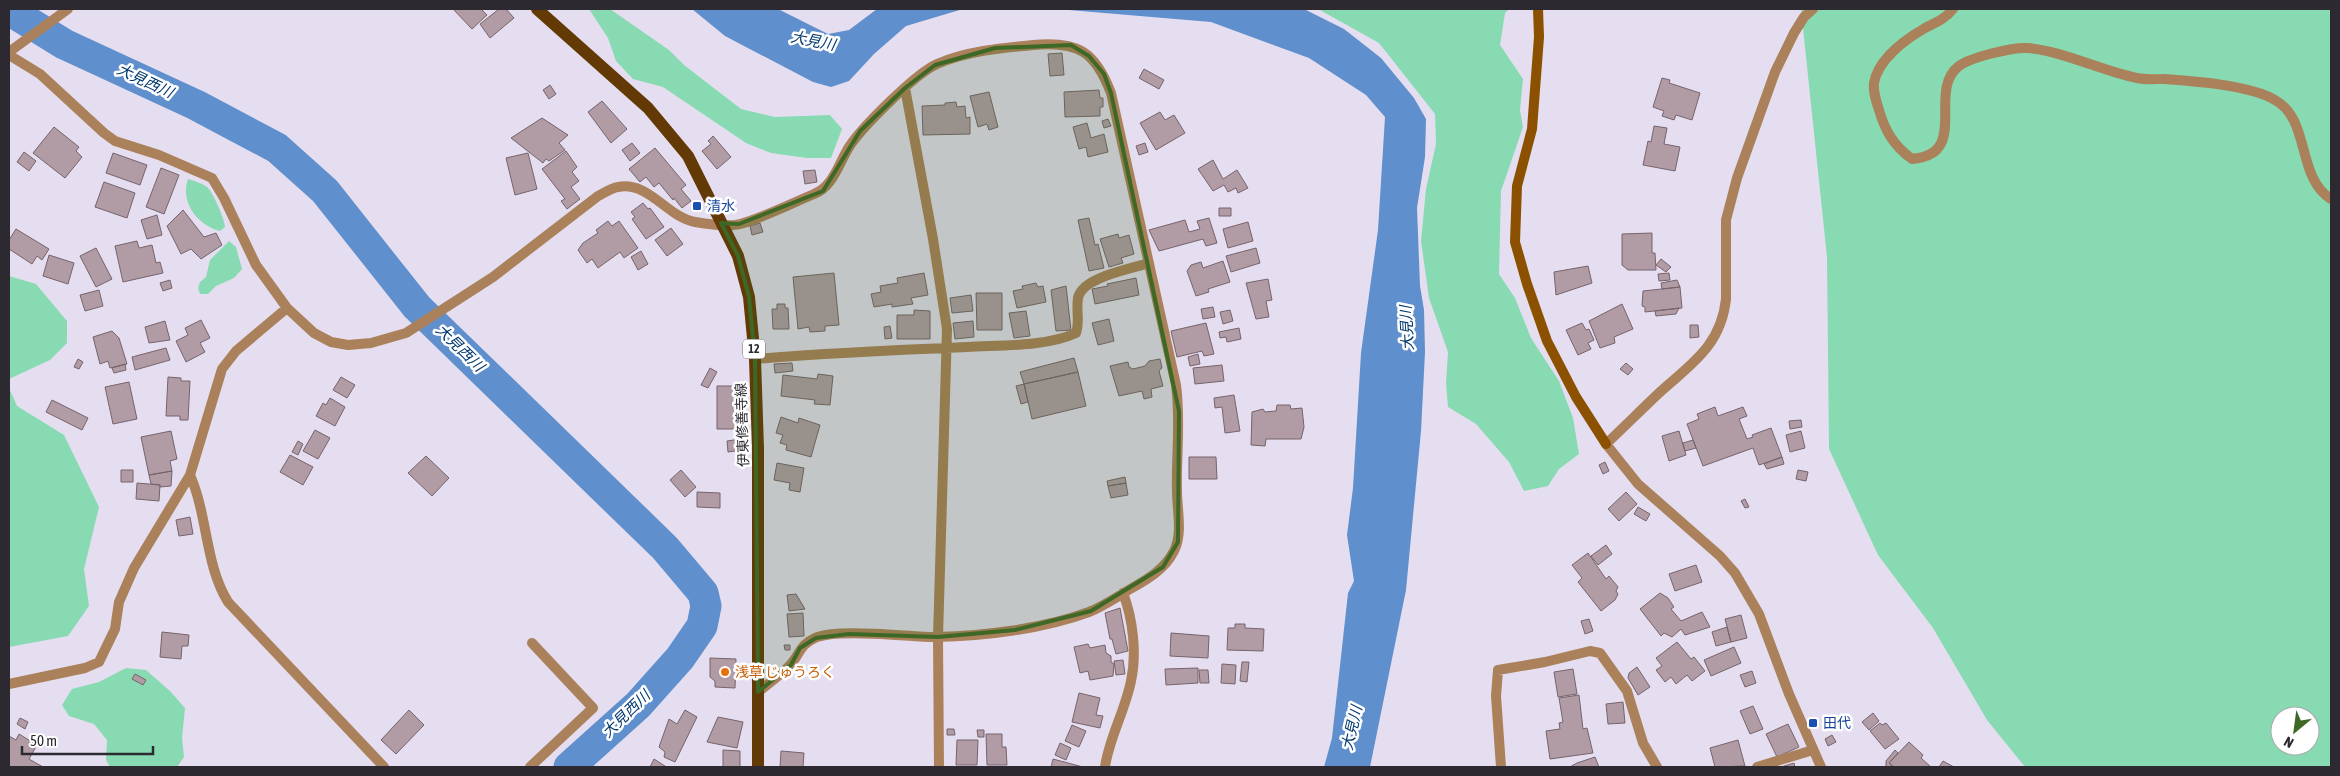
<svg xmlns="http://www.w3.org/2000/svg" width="2340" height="776" font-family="'Asap Condensed','Noto Sans JP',sans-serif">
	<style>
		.green { fill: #88dab2; fill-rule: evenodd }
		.water { fill: #5f8fcc }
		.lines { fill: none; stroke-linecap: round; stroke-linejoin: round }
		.river { stroke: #5f8fcc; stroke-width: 31 }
		.building { fill: #b19ca5; stroke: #76636b }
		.street { stroke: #aa815a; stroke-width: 10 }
		.secondary { stroke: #8c5100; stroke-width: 10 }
		.primary { stroke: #633905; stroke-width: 12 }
		.marked { fill: #3e6825; fill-opacity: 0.2; stroke: #3e6825; stroke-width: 4; stroke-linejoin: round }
		.transit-dot { fill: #1a4fb4; stroke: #fff; stroke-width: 2 }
		.food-dot { fill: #e8710a; stroke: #fff; stroke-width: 2 }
		.labels { text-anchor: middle; stroke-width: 5; stroke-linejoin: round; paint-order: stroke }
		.shield { fill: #fff; stroke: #6b696f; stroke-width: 1 }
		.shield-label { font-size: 12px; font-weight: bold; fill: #2c2931 }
		.transit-label { font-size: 14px; fill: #164399; stroke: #fff; text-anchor: start }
		.street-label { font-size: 14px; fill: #2c2931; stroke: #fff }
		.food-label { font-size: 14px; fill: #c56008; stroke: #fff; text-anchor: start }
		.water-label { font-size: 15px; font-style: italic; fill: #02386f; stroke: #fff }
	</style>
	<rect width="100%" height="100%" fill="#e5def1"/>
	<!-- green -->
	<path class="green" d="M589 9H610L669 50 684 65 741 109 775 117 830 115 842 129 831 158H807L771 153 746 143 663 87 633 79 616 61 608 38Z
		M1318 9H1509L1505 13 1500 45 1523 79 1520 110 1523 127 1501 191 1499 274 1515 298 1531 338 1559 381 1573 418 1579 454 1559 469 1548 486 1524 491 1509 462 1476 424 1448 407 1446 383 1448 352 1429 298 1421 241 1426 189 1436 144 1435 114 1379 43Z
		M1801 9H2331V767H2025L1987 720 1933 628 1878 555 1829 449 1827 257ZM2280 716H2310V746H2280Z
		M188 179C195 181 201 183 207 187 213 192 225 220 225 227L220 231C197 225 180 202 188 179Z
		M229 241 236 247 242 269 234 278 216 286 208 294H200L198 288 200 282 206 277 210 260Z
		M9 276 36 284 67 321V343L50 360 9 379Z
		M9 388 17 406 64 435 99 507 84 569 89 606 68 636 9 647Z
		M126 668 146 670 170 691 185 708 182 738 184 757 177 767H110L106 760 107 740 94 724 69 716 62 705 72 689 99 682Z"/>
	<!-- water -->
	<path class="water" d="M692 9H778L828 34 849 30 877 9H963L906 26 874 54 849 81 831 87 813 82 725 36Z
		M1057 9H1304L1344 29 1381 58 1414 98 1426 119 1425 157 1417 208 1420 286 1424 310 1425 352 1421 431 1406 590 1370 767H1324L1332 738 1348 593 1354 581 1347 535 1353 488 1361 353 1378 230 1385 117 1366 95 1309 58 1211 22Z"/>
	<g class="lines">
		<!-- river -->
		<path class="river" d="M9 10 64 44 196 105 277 148 325 191 417 307 665 548 703 593 706 606 702 626 680 658 638 705 569 767"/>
	</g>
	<!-- building -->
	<path class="building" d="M453 9H481L487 15 472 29Z
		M499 9H506L514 18 490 38 480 24Z
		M1062 53 1064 75 1050 76 1048 54Z
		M1144 69 1164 80 1159 89 1139 78Z
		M1662 78 1670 80 1669 83 1700 93 1692 120 1676 115 1674 120 1662 116 1664 111 1653 107Z
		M550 85 556 94 549 99 543 90Z
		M1099 90 1100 98H1103V107H1100V116L1065 117 1064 92Z
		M989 92 998 127 989 130 987 124 978 127 970 96Z
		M602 101 627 129 611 143 588 112Z
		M956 102 957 107 965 106 966 118 970 117V134L923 135 922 106 945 105V103Z
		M1160 112 1165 120 1174 115 1185 133 1156 150 1140 123Z
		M542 118 568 135 559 143 565 150 549 161 546 159 543 163 511 138Z
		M1108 119 1111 126 1104 128 1102 121Z
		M1087 123 1091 138 1104 134 1108 152 1088 157 1086 147 1079 149 1073 127Z
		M1654 126 1667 128 1664 144 1680 147 1675 171 1643 165 1648 141 1651 142Z
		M54 127 79 147 76 151 82 157 65 178 33 153Z
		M713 136 731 157 717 169 702 151 711 144 708 141Z
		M632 143 640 153 630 161 622 150Z
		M1145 143 1148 152 1139 155 1136 146Z
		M655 148 686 185 681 189 691 201 682 208 674 198 673 200 659 183 654 187 646 177 640 182 629 169Z
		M566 151 577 167 572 172 579 181 571 187 580 199 567 209 561 201 565 199 542 169Z
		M24 152 36 161 29 171 17 162Z
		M113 153 147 165 140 185 106 173Z
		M528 153 537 189 515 195 506 158Z
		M1213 160 1223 179 1237 170 1248 188 1238 193 1236 188 1228 192 1224 185 1213 191 1198 169Z
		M161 168 179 175 164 214 146 207Z
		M815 170 817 182 805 184 803 171Z
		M104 182 135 193 127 218 95 207Z
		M643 203 648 209 650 208 664 227 646 239 632 219 635 217 631 212Z
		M1219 208H1231V216H1219Z
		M183 210 204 237 216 233 222 245 201 259 191 249 181 254 167 226Z
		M157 215 162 235 147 239 141 220Z
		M1089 218 1095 245 1098 244 1104 268 1089 271 1078 220Z
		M1209 218 1217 243 1206 246 1203 239 1159 251 1149 230 1185 220 1189 232 1200 229 1197 221Z
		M608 221 612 226 619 221 638 248 624 258 620 252 598 268 592 259 587 263 578 250 583 243 598 233 596 230Z
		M1248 222 1253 241 1228 248 1223 229Z
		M760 223 763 232 752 235 750 226Z
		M671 228 683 244 667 256 655 240Z
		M16 229 49 249 42 260 37 256 32 264 9 249V240Z
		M1652 233V253H1655L1656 270H1628L1622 265V234Z
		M1118 234 1119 238 1129 235 1134 254 1121 258 1123 263 1109 267 1100 239Z
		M137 241 139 248 152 245 156 263 160 262 163 273 123 282 115 246Z
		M96 248 112 279 96 287 80 256Z
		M1256 248 1260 263 1231 272 1226 256Z
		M641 251 648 264 638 270 631 257Z
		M49 255 74 263 68 284 43 276Z
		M1661 259 1671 267 1666 272 1656 265Z
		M1223 261 1230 282 1208 289 1209 292 1196 296 1187 271 1191 265 1201 262 1203 268Z
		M1588 266 1592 283 1556 295 1554 272Z
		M834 273 839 325 825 326V331L810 332 809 327 798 329 793 277Z
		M924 273 928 295 911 298 913 304 892 307V304L874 307 871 294 881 292 880 286 898 283 897 278Z
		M1669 273 1670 280 1659 281 1658 274Z
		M1136 278 1139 295 1095 304 1092 289 1108 286 1107 284Z
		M1268 279 1272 300 1266 301 1269 317 1256 319 1246 283Z
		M170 280 172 288 163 291 160 283Z
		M1677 280 1680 287 1662 289 1661 283Z
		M1036 283 1038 287 1043 286 1046 302 1017 308 1013 291 1023 289 1022 286Z
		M1066 286 1071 330 1056 331 1051 290Z
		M1680 287 1682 308 1645 312V307L1642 306 1643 291Z
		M99 290 103 306 85 311 80 295Z
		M976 293H1002V330H977Z
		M971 295 973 311 952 313 950 298Z
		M777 304H785V308H788L789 329H773L772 309H777Z
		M1622 304 1633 329 1614 337 1615 343 1600 348 1589 321Z
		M1213 307 1215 317 1203 319 1201 309Z
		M1679 308 1676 314 1656 316 1655 311Z
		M914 310 930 311V339H897V315H914Z
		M1230 310 1233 321 1223 324 1220 312Z
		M1026 311 1030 336 1014 338 1009 313Z
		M1109 319 1114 341 1098 345 1092 323Z
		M201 320 210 338 200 343 205 352 186 362 176 341 188 335 185 328Z
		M165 321 170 340 149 343 145 327Z
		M973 321 974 337 955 339 953 323Z
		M1206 323 1214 354 1204 356 1202 351 1177 357 1171 331Z
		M1582 323 1586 330 1589 329 1594 340 1588 343 1591 349 1578 355 1566 330Z
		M1690 325H1698L1699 337 1690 338Z
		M890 326 892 338 885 339 884 327Z
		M1239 328 1241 339 1227 342 1226 337 1220 338 1219 332Z
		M112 331 119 338 127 364 110 368 108 361 100 364 93 337Z
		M166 348 170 360 135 370 132 357Z
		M1198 354 1200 364 1190 366 1188 357Z
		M1074 358 1078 372 1024 384 1020 372Z
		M78 359 83 362 79 369 74 367Z
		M1160 359 1162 368 1159 371 1163 386 1151 389 1152 397 1144 399 1142 391 1119 396 1110 366 1128 362 1129 367 1133 369 1145 366 1149 361Z
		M792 363 793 371 775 373 774 364Z
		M1626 363 1633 369 1628 375 1620 369Z
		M125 364 126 370 114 373 112 368Z
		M1222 365 1224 381 1195 384 1193 368Z
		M710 368 717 372 708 388 701 385Z
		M1078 372 1086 406 1032 419 1024 384Z
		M818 374 833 376 830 405 814 404 815 400 781 396 783 375 817 379Z
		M168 377 181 378V381H190L188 420H180V416H166Z
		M341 377 355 385 347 398 333 390Z
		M129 382 137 419 113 424 105 387Z
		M1024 384 1028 402 1021 404 1016 386Z
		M717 386H741V429H717Z
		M1234 395 1240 431 1225 433 1222 407 1215 408 1214 398Z
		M330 398 345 407 335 426 316 416 323 403 326 405Z
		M52 400 88 418 82 430 46 412Z
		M1277 405H1290L1291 409 1302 408 1304 427 1301 439H1266L1265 446 1251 445 1252 412 1263 409 1265 412 1276 411Z
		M1715 407 1718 416 1743 407 1747 416 1739 419 1747 439 1753 437 1752 435 1771 428 1782 457 1759 465 1753 448 1703 466 1687 424 1699 419 1697 414Z
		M781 417 798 423 799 418 820 425 811 457 786 450 787 445 780 443 783 435 776 433Z
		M1801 420 1802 427 1790 429 1789 421Z
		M315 430 330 438 318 459 303 451Z
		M171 431 177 459 170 461 172 471 149 475 141 437Z
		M1679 431 1686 455 1669 461 1662 436Z
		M1801 431 1805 448 1790 452 1786 435Z
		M741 439 742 450 728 452 727 441Z
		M1693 440 1696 448 1685 451 1683 443Z
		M298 441 303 444 298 455 292 452Z
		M290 455 313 467 303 485 280 472Z
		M426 456 449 478 432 496 408 473Z
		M1189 457H1216L1217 479H1189Z
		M1782 457 1784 464 1767 469 1764 464Z
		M1605 462 1609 471 1603 474 1599 465Z
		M777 463 804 468 800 492 789 490 790 483 774 480Z
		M121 470H133V482H121Z
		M681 470 696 487 685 497 670 480Z
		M1798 470 1808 472 1806 481 1796 479Z
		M172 471 171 486 160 487V485L151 484 149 475Z
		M1125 477 1126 483 1108 486 1107 481Z
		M137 483 160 485 159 501 136 499Z
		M1126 483 1128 495 1111 498 1108 486Z
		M697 492 720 493V508L697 507Z
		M1626 492 1637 504 1619 521 1608 509Z
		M1745 499 1749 507 1745 508 1741 501Z
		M1638 507 1650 514 1646 521 1634 514Z
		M190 517 193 534 179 536 176 520Z
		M1606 545 1612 554 1598 565 1591 556Z
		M1588 553 1606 579 1609 576 1618 587 1616 591 1618 594 1615 600 1601 611 1578 582 1582 578 1572 565Z
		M1696 565 1702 582 1675 591 1669 574Z
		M1660 593 1668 598 1674 607 1671 609 1681 621 1702 612 1710 627 1685 635 1681 629 1672 637 1664 633 1661 636 1640 609Z
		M796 594 805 609 789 611 787 595Z
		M1120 608 1128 651 1116 654 1112 639H1110L1105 613Z
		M803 613 804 636 789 637 787 614Z
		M1741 615 1747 638 1731 642 1725 619Z
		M1589 619 1593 631 1585 634 1581 621Z
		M1235 624H1245V628L1264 629 1263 651 1227 650 1228 628H1235Z
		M1727 627 1731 642 1716 646 1712 632Z
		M162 632 189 635 188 646H182L181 659 160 657Z
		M1171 633 1209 636 1208 658 1170 656Z
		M1677 642 1691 659 1694 657 1705 671 1692 681 1687 675 1676 684 1671 677 1665 682 1656 670 1662 666 1656 658Z
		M1088 644 1090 648 1105 645 1106 653 1111 656V662L1114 664 1113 676 1090 680 1088 671 1080 673 1074 647Z
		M784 645H790V650H785Z
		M1734 647 1741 663 1711 676 1704 660Z
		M710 658 736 659 735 688 715 687V681L710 677Z
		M1123 660 1125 674 1116 675 1114 661Z
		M1242 662H1249L1247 682 1240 681Z
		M1222 664 1236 665 1235 684 1221 683Z
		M1637 667 1650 687 1638 695 1628 678 1629 673Z
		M1198 668V683L1166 685 1165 669Z
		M1573 669 1577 694 1558 697 1554 672Z
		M1199 670H1208L1209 683H1200Z
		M1752 671 1756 683 1745 687 1740 675Z
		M135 674 146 680 143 685 132 679Z
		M1079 693 1100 698 1096 715 1103 716 1100 728 1072 722Z
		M1579 695 1583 729 1587 728 1593 753 1550 759 1546 731 1560 729 1559 723 1563 722 1559 698Z
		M1623 702 1625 723 1608 724 1606 704Z
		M1753 706 1763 729 1750 734 1740 711Z
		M409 710 424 725 396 754 381 740Z
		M685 710 697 717 675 762 664 757 665 752 659 747 669 719 677 724Z
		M1873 713 1879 721 1869 730 1862 722Z
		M718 717 743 722 737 748 707 742Z
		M20 718 28 722 25 729 17 724Z
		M1880 723 1882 725 1886 723 1899 739 1885 749 1870 731Z
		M1788 724 1799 747 1777 757 1766 734Z
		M1072 725 1086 731 1079 747 1065 741Z
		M947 729H954L955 735H947Z
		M977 730H984V737H978Z
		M19 734 37 745 29 759 43 767H9V736L16 740Z
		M986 734H1002V747H1006L1007 765H987Z
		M1832 735 1836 742 1828 746 1825 739Z
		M957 740H978L977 765H956Z
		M1738 740 1745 766 1715 767 1710 748Z
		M1909 742 1923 755 1921 758 1931 767H1894L1889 763Z
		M1060 743 1071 748 1066 760 1055 755Z
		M723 750 740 751V767H723Z
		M1895 750 1898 753 1889 763 1894 767H1886V761Z
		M781 751 804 753 803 767H780Z
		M1595 757 1599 767H1570L1577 763Z
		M654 759 665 766 664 767H650Z
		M1053 759 1083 767H1051Z
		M1943 761 1954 767H1939Z
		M1794 763 1795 767H1781Z"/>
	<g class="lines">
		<!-- street -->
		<path class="street" d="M1813 9 1804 17 1794 33 1775 72 1737 178 1726 220V299C1721 346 1691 364 1659 393 1641 410 1624 427 1606 444L1638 484 1720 556 1735 573 1759 614 1789 694 1821 767
			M1953 9C1945 19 1937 22 1925 28 1906 39 1878 59 1874 83 1873 92 1876 101 1879 110 1885 131 1894 146 1912 159 1971 154 1926 91 1959 66 1971 57 2013 47 2028 48 2063 51 2102 71 2137 78 2146 80 2155 79 2164 79 2193 81 2250 85 2275 100 2311 120 2296 177 2331 199
			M9 52 68 9
			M9 55 40 74 104 133 115 141 159 155 212 178 224 198 256 265 287 308 314 333 331 342 348 345 371 343 406 333 493 277 598 196C604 193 611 188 618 187 649 181 667 217 695 222 707 224 729 227 740 224 765 217 790 204 814 194 833 187 839 163 849 147 862 127 916 73 937 64 967 51 1001 48 1033 45 1078 41 1095 51 1111 93L1176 385C1181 421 1176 456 1177 491 1177 511 1183 533 1174 551 1165 569 1148 579 1132 588 1118 596 1104 606 1089 612 1043 629 984 636 936 637 908 637 837 628 815 638 799 645 800 655 790 665 781 675 768 684 758 692
			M905 88 933 239 947 329 938 637 939 767
			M755 359C826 353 896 350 967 347 1000 345 1046 347 1076 333 1080 322 1076 311 1078 298 1082 277 1131 269 1149 263
			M190 475C208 516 205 565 228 602L384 767
			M9 684 85 668 99 662 115 629 119 602 134 568 190 475 222 369 236 351 287 308
			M530 767 593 708 532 643
			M1105 767C1109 738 1125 711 1131 681 1137 654 1133 619 1123 593
			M1501 767 1496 696 1498 670 1545 662 1590 651 1600 653 1627 691 1643 743 1657 767
			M1757 767 1813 750"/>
		<!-- secondary -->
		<path class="secondary" d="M1538 9 1539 37 1532 129 1517 186 1515 242 1527 284 1547 341 1576 397 1606 444"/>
		<!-- primary -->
		<path class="primary" d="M537 9 648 108 688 156 738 256 749 297 755 359 758 448V767"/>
	</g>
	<!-- marked area -->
	<path class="marked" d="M1071 45 1089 56 1104 74 1111 93 1179 411 1178 542 1163 567 1091 611 1015 630 938 637 849 634 816 638 800 648 791 665 758 692 755 359 749 297 738 256 721 223 739 224 823 191 860 131 905 88 935 65 995 48Z"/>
	<!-- markers -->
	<g class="transit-dot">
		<rect x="692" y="201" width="10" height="10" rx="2.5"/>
		<rect x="1808" y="718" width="10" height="10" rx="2.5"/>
	</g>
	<circle class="food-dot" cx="725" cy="672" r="5"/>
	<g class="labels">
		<!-- shield labels -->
		<rect class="shield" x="743" y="339.5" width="22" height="19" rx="4"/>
		<g class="shield-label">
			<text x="754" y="353">12</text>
		</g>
		<!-- transit labels -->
		<g class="transit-label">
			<text x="707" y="211">清水</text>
			<text x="1823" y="728">田代</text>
		</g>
		<!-- street labels -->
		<g class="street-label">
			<text transform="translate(742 425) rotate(-92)" y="5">伊東修善寺線</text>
		</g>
		<!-- food labels -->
		<g class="food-label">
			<text x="735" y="677">浅草 じゅうろく</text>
		</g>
		<!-- water labels -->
		<g class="water-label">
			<text transform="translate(813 41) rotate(11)" y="5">大見川</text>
			<text transform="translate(145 81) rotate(25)" y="5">大見西川</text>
			<text transform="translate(1407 328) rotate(-93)" y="5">大見川</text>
			<text transform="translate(460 348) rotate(44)" y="5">大見西川</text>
			<text transform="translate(626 714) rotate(-44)" y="5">大見西川</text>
			<text transform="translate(1352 728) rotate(-77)" y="5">大見川</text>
		</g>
	</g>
	<!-- border -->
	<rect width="2340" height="776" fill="none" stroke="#2c2931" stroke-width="20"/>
	<!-- north arrow -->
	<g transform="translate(2295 731) rotate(209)"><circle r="24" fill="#ffffff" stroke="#aba9ad"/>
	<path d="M0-4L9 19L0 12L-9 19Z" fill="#3e6825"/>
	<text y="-8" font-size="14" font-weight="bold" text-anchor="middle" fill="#2c2931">N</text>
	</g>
	<!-- scale -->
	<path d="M22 746v8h131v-8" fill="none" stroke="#2c2931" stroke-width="2.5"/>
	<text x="30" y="746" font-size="15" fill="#2c2931" stroke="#ffffff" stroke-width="4" paint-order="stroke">50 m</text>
</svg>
